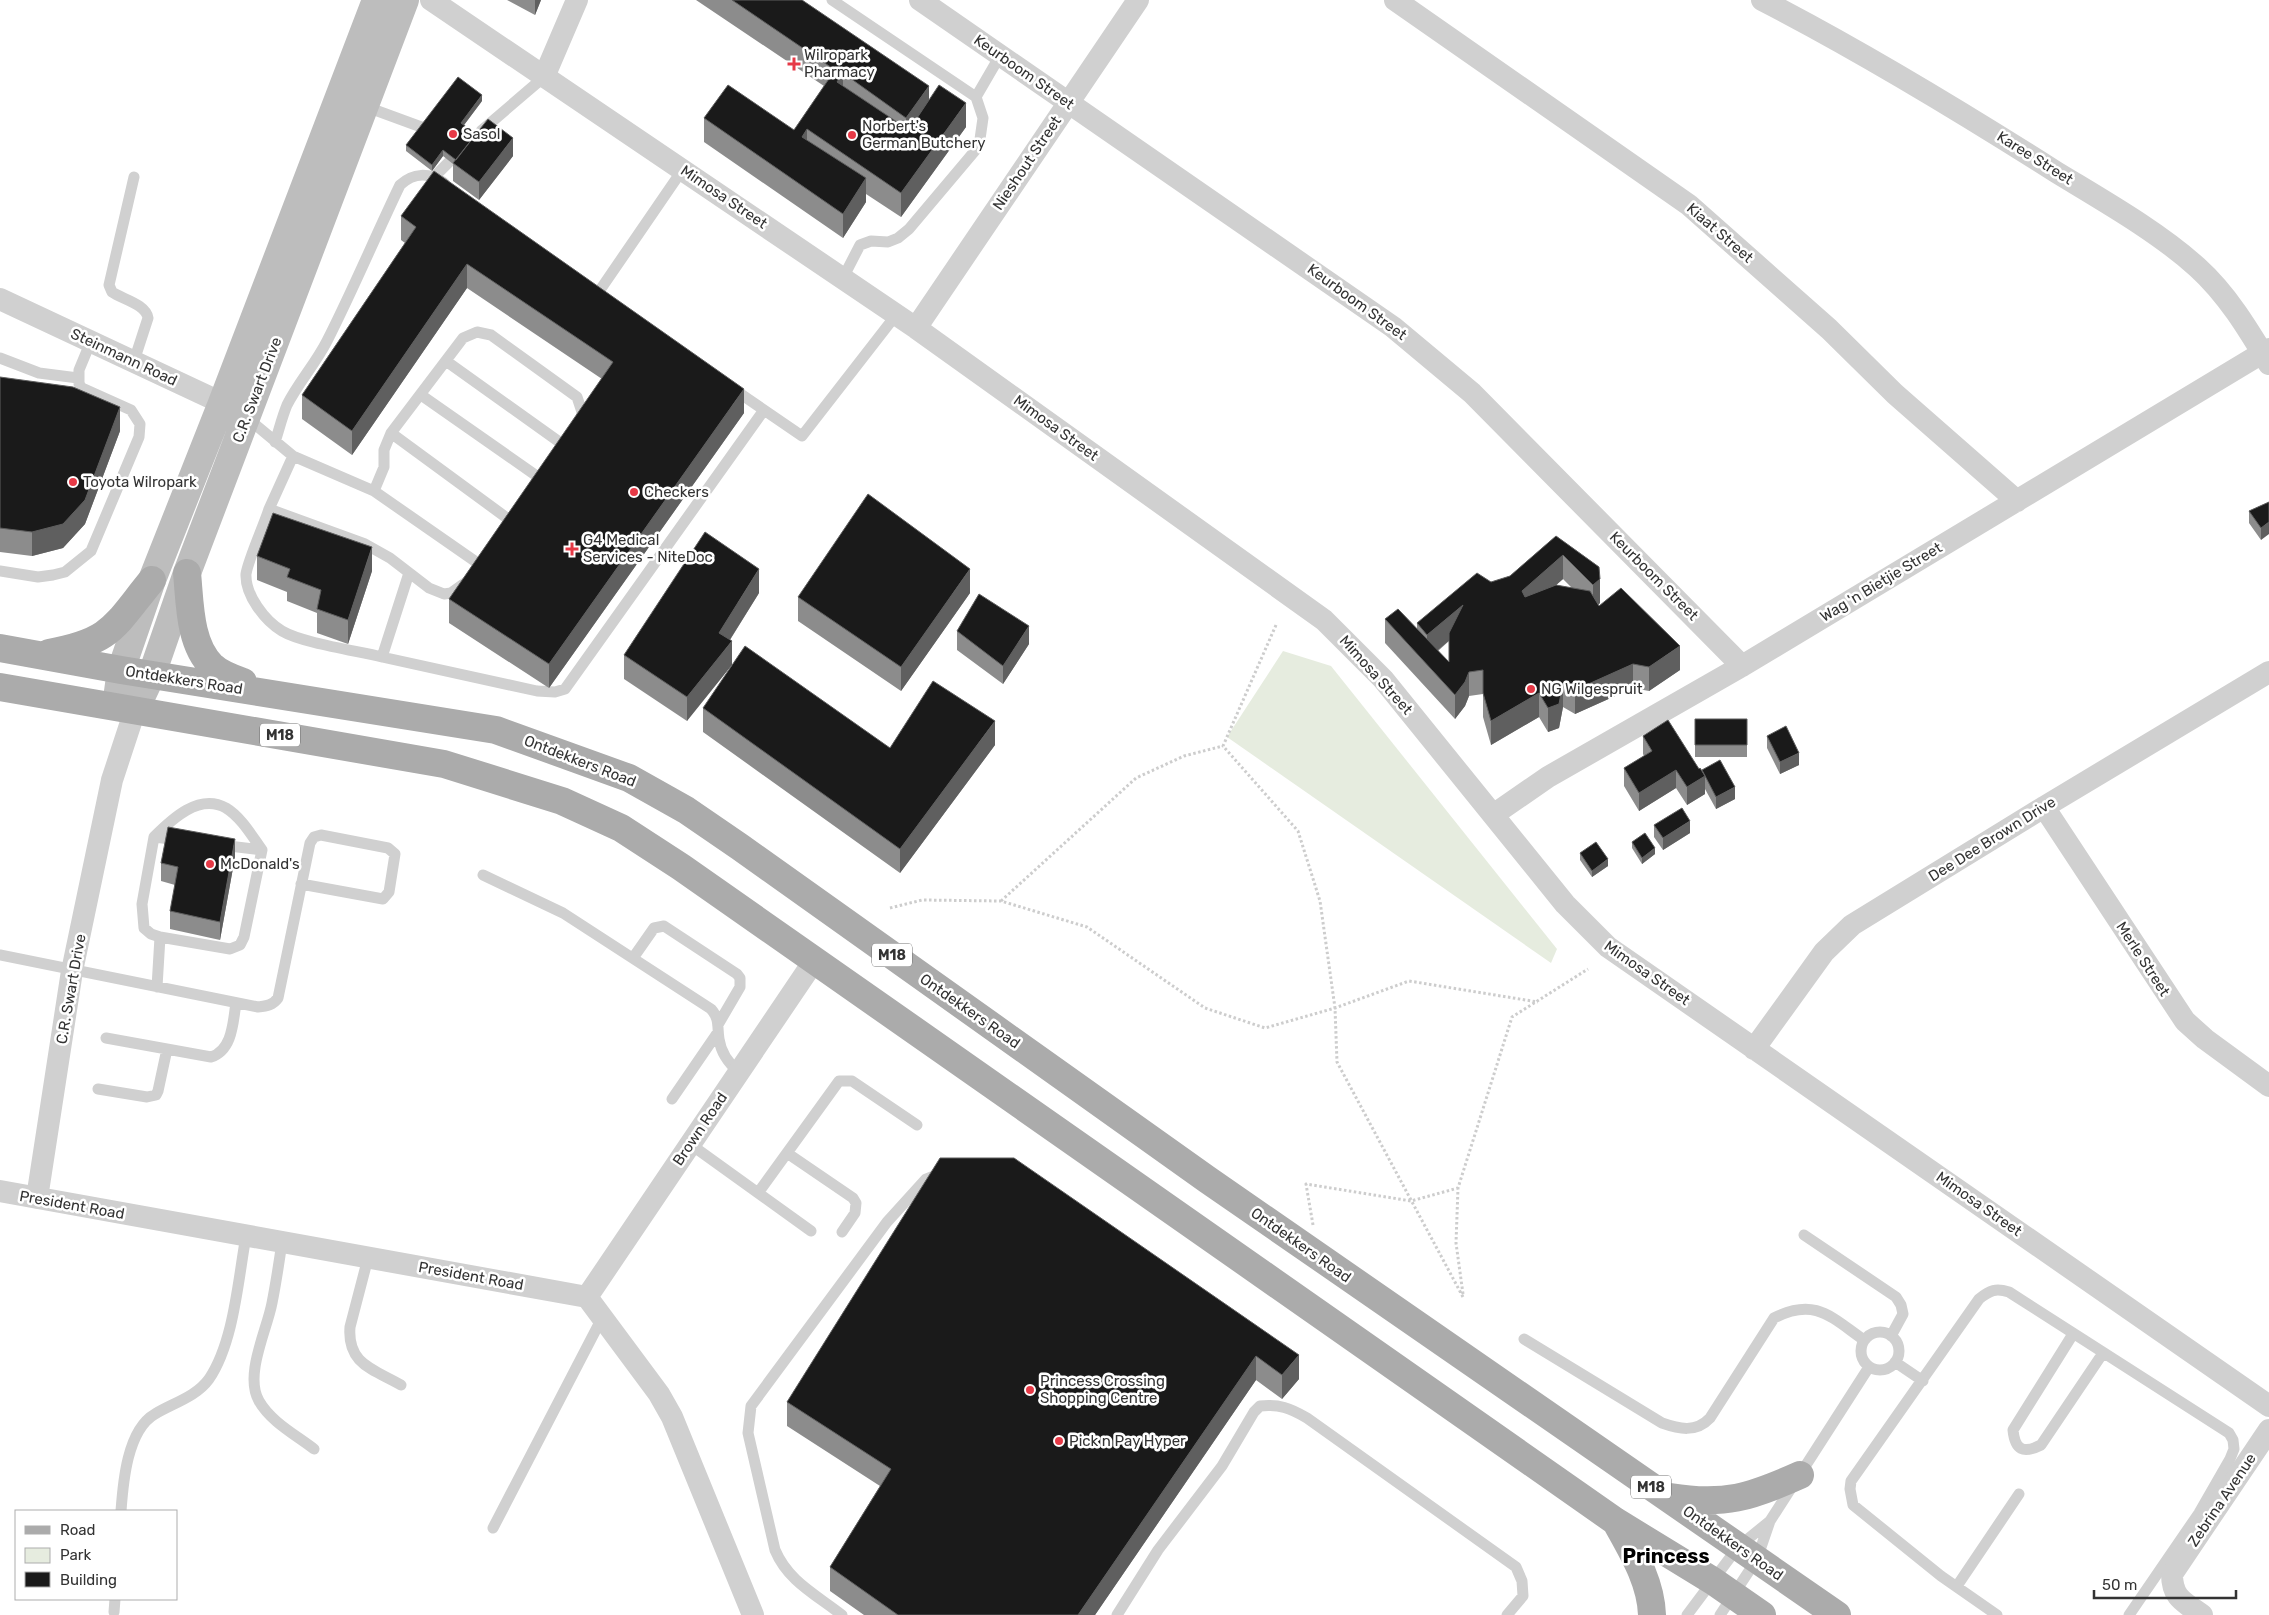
<svg xmlns="http://www.w3.org/2000/svg" width="2269" height="1615" font-family="Rubik,sans-serif">
	<style>
		.green { fill: #e6ecdf }
		.lines { fill: none; stroke-linecap: round; stroke-linejoin: round }
		.path { stroke: #cdcdcd; stroke-width: 3; stroke-dasharray: 2.5 2.5; stroke-linecap: butt }
		.lane { stroke: #d0d0d0; stroke-width: 11 }
		.street { stroke: #d0d0d0; stroke-width: 22 }
		.secondary { stroke: #bdbdbd; stroke-width: 28 }
		.primary { stroke: #ababab; stroke-width: 28 }
		.wall { fill: #8c8c8c; fill-rule: evenodd }
		.shaded-wall { fill: #5f5f5f }
		.building { fill: #1a1a1a; stroke: #5f5f5f }
		.poi-dot { fill: #e63946; stroke: #fff; stroke-width: 2 }
		.labels { text-anchor: middle; stroke-width: 5; stroke-linejoin: round; paint-order: stroke }
		.shield { fill: #fff; stroke: #707070; stroke-width: 1 }
		.shield-label { font-size: 14px; font-weight: bold; fill: #333 }
		.poi-label { font-size: 15px; fill: #333; stroke: #fff; text-anchor: start }
		.street-label { font-size: 15px; fill: #333; stroke: #fff }
		.district-label { font-size: 20px; font-weight: bold; fill: #000; stroke: #fff }
	</style>
	<rect width="100%" height="100%" fill="#fff"/>
	<!-- green -->
	<path class="green" d="M1283 651 1331 666 1557 949 1551 963 1227 737Z"/>
	<g class="lines">
		<!-- path -->
		<path class="path" d="M1276 625 1223 746 1298 831 1320 901 1335 1008 1337 1062 1463 1297
			M1001 901 1136 778 1184 756 1223 746
			M890 908 922 900 1001 901 1087 927 1205 1008 1265 1028 1335 1008 1409 981 1538 1002
			M1313 1225 1306 1184 1411 1201 1458 1188
			M1463 1294 1456 1243 1458 1188 1512 1017 1588 969"/>
		<!-- lane -->
		<path class="lane" d="M832 0 976 97 983 118 979 146 909 229 898 238 888 242 871 241 860 245 843 278
			M976 97 1001 54
			M364 106 424 128
			M481 131 544 77
			M435 176 450 161
			M134 177 109 285 112 292C122 299 146 304 148 318L134 361
			M598 293 683 169
			M0 358 39 373 78 378
			M446 361 565 446
			M732 388 764 410
			M421 395 541 479
			M246 417 293 456 374 491 384 467V450L391 433 463 338 477 332 491 335 577 397 582 412 581 422
			M391 433 511 521
			M275 442C279 430 282 417 287 405 298 383 316 363 327 341 353 290 375 237 400 185 413 173 429 172 444 183
			M293 456 269 509 365 544 390 558 429 588 444 594 451 593 465 583
			M374 491 479 564
			M269 509C264 525 248 560 246 574 245 595 265 621 282 631 302 643 358 651 382 657L409 573
			M0 571 38 577 53 575 65 572 91 551 139 437 140 424 131 410 82 388 79 384V370L91 341
			M382 657 537 691 555 692 565 689 764 410 802 436 896 315
			M154 837 262 850 244 937 240 945 230 949 160 937 151 934 144 928 142 904Z
			M154 837C172 819 199 793 226 808 241 817 252 836 262 850
			M483 875 563 913 711 1009C720 1019 717 1027 719 1039 721 1053 728 1063 739 1072
			M0 955 258 1007C267 1006 273 1005 278 998L310 843 314 837 321 835 388 848 395 854 389 892 383 899 301 884
			M633 958 654 928 664 926 737 974 740 978V987L719 1023
			M157 987 160 937
			M106 1038 211 1057C233 1050 233 1021 236 1003
			M98 1089 147 1097 156 1095 158 1091 167 1049
			M672 1099 718 1032
			M690 1144 811 1231
			M787 1153 853 1198 856 1203 855 1213 842 1232
			M758 1193 839 1081H852L917 1125
			M1804 1235 1896 1297 1901 1305 1903 1314 1891 1336
			M282 1242C279 1263 276 1283 272 1303 267 1330 244 1375 259 1401 271 1422 296 1435 314 1449
			M368 1258 350 1327C347 1364 373 1369 401 1385
			M1861 1351a19 19 0 1 1 38 0a19 19 0 1 1-38 0Z
			M2073 1334 2013 1430C2015 1450 2023 1454 2041 1445L2103 1353
			M1524 1339 1662 1423C1679 1429 1696 1433 1710 1418L1774 1318C1815 1297 1831 1317 1864 1340
			M1895 1362 1923 1381
			M121 1511C123 1483 127 1430 155 1414 173 1403 196 1397 209 1379 234 1342 238 1280 246 1236
			M493 1528 602 1318
			M1957 1586 2019 1494
			M114 1612 115 1599
			M842 1615C815 1594 788 1581 775 1550L748 1433 751 1406 887 1222 926 1179 941 1173
			M1117 1615 1158 1550 1222 1466 1254 1412 1260 1406C1279 1404 1290 1408 1307 1418L1516 1567 1522 1581 1523 1596 1507 1615
			M1687 1615 1738 1547 1770 1521
			M1720 1615 1757 1559 1770 1521 1869 1367
			M1997 1615 1941 1576 1853 1505 1850 1489 1851 1481 1979 1299C1990 1290 1996 1288 2009 1292L2229 1433 2233 1440 2234 1449 2230 1459 2199 1513 2129 1615"/>
		<!-- street -->
		<path class="street" d="M431 0 916 328 1324 620 1383 679 1565 904 1608 947 2269 1406
			M920 0 1393 327 1472 393 1742 666
			M1395 0 1689 205 1829 329 1895 394 2017 501
			M1762 0C1863 52 1960 111 2056 172 2102 200 2157 231 2197 267 2227 294 2248 329 2269 364
			M544 77 577 0
			M0 299 222 403 237 412
			M916 328 1138 0
			M2044 807 2185 1021 2205 1039 2269 1086
			M1493 815 1548 777 1742 666 2269 349
			M1754 1049 1824 952 1852 925 2044 807 2269 672
			M0 1191 587 1297 659 1394 672 1417 753 1615
			M37 1198 72 971 112 780 135 710
			M587 1297 814 961
			M2202 1615C2184 1602 2172 1598 2172 1574L2269 1430"/>
		<!-- secondary -->
		<path class="secondary" d="M116 706 121 670 152 580 222 403 376 0
			M135 710 152 674 187 573 405 0"/>
		<!-- primary -->
		<path class="primary" d="M187 573C190 602 189 644 212 666 220 674 232 678 243 682
			M0 648 121 670 496 730 629 778 686 810 740 847 1208 1180 1837 1615
			M49 653C113 641 114 626 152 580
			M0 687 444 764 562 801 621 828 681 867 1615 1521 1713 1581 1762 1615
			M1670 1497C1724 1506 1751 1497 1800 1475
			M1616 1522C1632 1551 1651 1581 1652 1615"/>
	</g>
	<!-- wall -->
	<path class="wall" d="M507 0H541L535 15Z
		M696 0H802L929 100 966 127 901 217 866 194V202L843 238 704 142V118L794 130 824 86Z
		M482 101 464 125 476 134 513 156 479 200 453 181V164L443 156 432 171 406 151V145Z
		M401 216 744 413 549 688 449 623V599L602 379 467 288 352 455 302 419V395L405 243 401 240Z
		M0 377 120 431 85 524 63 548 32 556 0 552Z
		M2269 502 2261 540 2249 523V511Z
		M1556 536 1599 567 1600 603 1598 605 1599 606 1680 670 1649 691 1633 688 1575 714 1563 707 1559 728 1548 732 1539 717 1491 745 1483 717V694L1469 696 1465 706 1455 719 1385 643V619L1417 629V623L1491 582 1510 576ZM1563 579 1572 588 1556 585ZM1449 641V662L1438 651Z
		M257 556 372 571 348 644 317 633V613L287 601V592L257 580Z
		M759 593 730 640 687 721 624 679V655Z
		M970 593 901 691 798 621V597Z
		M957 631 1029 644 1003 684 957 650Z
		M703 708 890 748 995 745 900 873 703 732Z
		M1695 719H1747V757H1695Z
		M1643 736 1702 770 1735 799 1716 809 1705 789V794L1687 805 1676 788 1639 811 1624 786V768L1644 756 1643 754Z
		M1767 736 1799 765 1780 774 1767 748Z
		M1654 825 1690 833 1663 850 1654 837Z
		M1632 842 1655 854 1642 864 1632 848Z
		M1580 853 1608 866 1592 877 1580 860Z
		M235 857 220 940 170 929V911L175 885 161 881V863Z
		M1014 1158 1299 1379 1282 1399 1256 1380 1095 1615H864L830 1591V1567L880 1486 787 1426V1402Z"/>
	<!-- shaded-wall -->
	<path class="shaded-wall" d="M535 0H541L535 15Z
		M843 73V97L837 82Z
		M929 86V110L906 142V118Z
		M482 95V101L461 129V123Z
		M966 103V127L901 217V193Z
		M807 129V153L802 137Z
		M513 138V156L479 200V182Z
		M443 150V156L432 171V165Z
		M866 178V202L843 238V214Z
		M467 264V288L352 455V431Z
		M744 389V413L549 688V664Z
		M120 407V431L85 524 63 548 32 556V532Z
		M2269 522V534L2261 540V528Z
		M372 547V571L348 644V620Z
		M1563 555V579L1522 615V591Z
		M759 569V593L719 657V633Z
		M970 569V593L901 691V667Z
		M1600 579V603L1593 609V585Z
		M1463 605V629L1427 659V635Z
		M1029 626V644L1003 684V666Z
		M732 641V665L687 721V697Z
		M1680 646V670L1649 691V667Z
		M1633 664V688L1575 714V690Z
		M1469 672V696L1465 706 1455 719V695Z
		M1563 683V707L1559 728 1548 732V708Z
		M1539 693V717L1491 745V721Z
		M995 721V745L900 873V849Z
		M1799 753V765L1780 774V762Z
		M1676 770V788L1639 811V793Z
		M1705 776V794L1687 805V787Z
		M1735 787V799L1716 809V797Z
		M1690 821V833L1663 850V838Z
		M235 839V857L220 940V922Z
		M1655 848V854L1642 864V858Z
		M1608 859V866L1592 877V871Z
		M1299 1355V1379L1282 1399V1375Z
		M1256 1356V1380L1095 1615H1078Z"/>
	<!-- building -->
	<path class="building" d="M732 0H802L929 86 906 118 843 73 837 82 909 130 939 85 966 103 901 193 807 129 802 137 866 178 843 214 704 118 728 85 794 130 835 70Z
		M458 77 482 95 461 123 476 134 456 160 443 150 432 165 406 145Z
		M488 119 513 138 479 182 453 163Z
		M434 171 744 389 549 664 449 599 613 362 467 264 352 431 302 395 416 227 401 216Z
		M0 377 73 387 120 407 85 500 63 524 32 532 0 528Z
		M868 494 970 569 901 667 798 597Z
		M2269 502V522L2261 528 2249 511Z
		M273 513 372 547 348 620 317 609 321 590 287 577 290 569 257 556Z
		M705 532 759 569 719 633 732 641 687 697 624 655Z
		M1556 536 1599 567 1600 579 1593 585 1563 555 1522 591 1525 597 1556 585 1590 591 1599 606 1621 588 1680 646 1649 667 1633 664 1575 690 1563 683 1559 704 1548 708 1539 693 1491 721 1483 693V670L1469 672 1465 682 1455 695 1385 619 1398 609 1449 662V633L1463 605 1427 635 1417 623 1477 573 1491 582 1510 576Z
		M979 594 1029 626 1003 666 957 631Z
		M745 646 890 748 933 681 995 721 900 849 703 708Z
		M1695 719H1747V745H1695Z
		M1668 720 1699 769 1700 768 1705 776 1687 787 1676 770 1639 793 1624 768 1652 751 1643 736Z
		M1786 726 1799 753 1780 762 1767 736Z
		M1720 760 1735 787 1716 797 1702 770Z
		M1682 808 1690 821 1663 838 1654 825Z
		M168 827 235 839 220 922 170 911 178 867 161 863Z
		M1645 833 1655 848 1642 858 1632 842Z
		M1596 842 1608 859 1592 871 1580 853Z
		M940 1158H1014L1299 1355 1282 1375 1256 1356 1078 1615H898L830 1567 891 1469 787 1402Z"/>
	<!-- markers -->
	<g class="poi-dot">
		<path d="M791.5 56.5h5v5h5v5h-5v5h-5v-5h-5v-5h5z"/>
		<circle cx="453" cy="134" r="5"/>
		<circle cx="852" cy="135" r="5"/>
		<circle cx="73" cy="482" r="5"/>
		<circle cx="634" cy="492" r="5"/>
		<path d="M569.5 541.5h5v5h5v5h-5v5h-5v-5h-5v-5h5z"/>
		<circle cx="1531" cy="689" r="5"/>
		<circle cx="210" cy="864" r="5"/>
		<circle cx="1030" cy="1390" r="5"/>
		<circle cx="1059" cy="1441" r="5"/>
	</g>
	<g class="labels">
		<!-- shield labels -->
		<g class="shield">
			<rect x="260" y="723.5" width="40" height="23" rx="4"/>
			<rect x="872" y="943.5" width="40" height="23" rx="4"/>
			<rect x="1631" y="1475.5" width="40" height="23" rx="4"/>
		</g>
		<g class="shield-label">
			<text x="280" y="740">M18</text>
			<text x="892" y="960">M18</text>
			<text x="1651" y="1492">M18</text>
		</g>
		<!-- poi labels -->
		<g class="poi-label">
			<text x="804" y="60">Wilropark<tspan x="804" dy="17">Pharmacy</tspan></text>
			<text x="862" y="131">Norbert's<tspan x="862" dy="17">German Butchery</tspan></text>
			<text x="463" y="139">Sasol</text>
			<text x="83" y="487">Toyota Wilropark</text>
			<text x="644" y="497">Checkers</text>
			<text x="583" y="545">G4 Medical<tspan x="583" dy="17">Services - NiteDoc</tspan></text>
			<text x="1541" y="694">NG Wilgespruit</text>
			<text x="220" y="869">McDonald's</text>
			<text x="1040" y="1386">Princess Crossing<tspan x="1040" dy="17">Shopping Centre</tspan></text>
			<text x="1069" y="1446">Pick n Pay Hyper</text>
		</g>
		<!-- street labels -->
		<g class="street-label">
			<text transform="translate(1024 72) rotate(35)" y="5">Keurboom Street</text>
			<text transform="translate(2035 158) rotate(32)" y="5">Karee Street</text>
			<text transform="translate(1027 163) rotate(-56)" y="5">Nieshout Street</text>
			<text transform="translate(724 197) rotate(34)" y="5">Mimosa Street</text>
			<text transform="translate(1720 233) rotate(41)" y="5">Kiaat Street</text>
			<text transform="translate(1357 302) rotate(36)" y="5">Keurboom Street</text>
			<text transform="translate(124 357) rotate(25)" y="5">Steinmann Road</text>
			<text transform="translate(257 390) rotate(-69)" y="5">C.R. Swart Drive</text>
			<text transform="translate(1056 428) rotate(36)" y="5">Mimosa Street</text>
			<text transform="translate(1654 576) rotate(45)" y="5">Keurboom Street</text>
			<text transform="translate(1881 582) rotate(-31)" y="5">Wag 'n Bietjie Street</text>
			<text transform="translate(1376 675) rotate(48)" y="5">Mimosa Street</text>
			<text transform="translate(184 680) rotate(9)" y="5">Ontdekkers Road</text>
			<text transform="translate(580 761) rotate(21)" y="5">Ontdekkers Road</text>
			<text transform="translate(1992 839) rotate(-32)" y="5">Dee Dee Brown Drive</text>
			<text transform="translate(2143 959) rotate(57)" y="5">Merle Street</text>
			<text transform="translate(1647 973) rotate(35)" y="5">Mimosa Street</text>
			<text transform="translate(71 989) rotate(-80)" y="5">C.R. Swart Drive</text>
			<text transform="translate(970 1011) rotate(35)" y="5">Ontdekkers Road</text>
			<text transform="translate(700 1129) rotate(-56)" y="5">Brown Road</text>
			<text transform="translate(1979 1204) rotate(35)" y="5">Mimosa Street</text>
			<text transform="translate(72 1205) rotate(10)" y="5">President Road</text>
			<text transform="translate(1301 1245) rotate(35)" y="5">Ontdekkers Road</text>
			<text transform="translate(471 1276) rotate(10)" y="5">President Road</text>
			<text transform="translate(2222 1500) rotate(-56)" y="5">Zebrina Avenue</text>
			<text transform="translate(1733 1543) rotate(35)" y="5">Ontdekkers Road</text>
		</g>
		<!-- district labels -->
		<g class="district-label">
			<text x="1666" y="1563">Princess</text>
		</g>
	</g>
	<!-- legend -->
	<rect x="15" y="1510" width="162" height="90" fill="#ffffff" stroke="#adadad"/>
	<rect x="25" y="1526" width="25" height="8" fill="#ababab" stroke="#adadad"/>
	<text x="60" y="1535" font-size="15" fill="#333333">Road</text>
	<rect x="25" y="1548" width="25" height="15" fill="#e6ecdf" stroke="#adadad"/>
	<text x="60" y="1560" font-size="15" fill="#333333">Park</text>
	<rect x="25" y="1572" width="25" height="15" fill="#1a1a1a" stroke="#adadad"/>
	<text x="60" y="1585" font-size="15" fill="#333333">Building</text>
	<!-- scale -->
	<path d="M2094 1590v8h142v-8" fill="none" stroke="#333333" stroke-width="2.5"/>
	<text x="2102" y="1590" font-size="15" fill="#333333" stroke="#ffffff" stroke-width="4" paint-order="stroke">50 m</text>
</svg>
